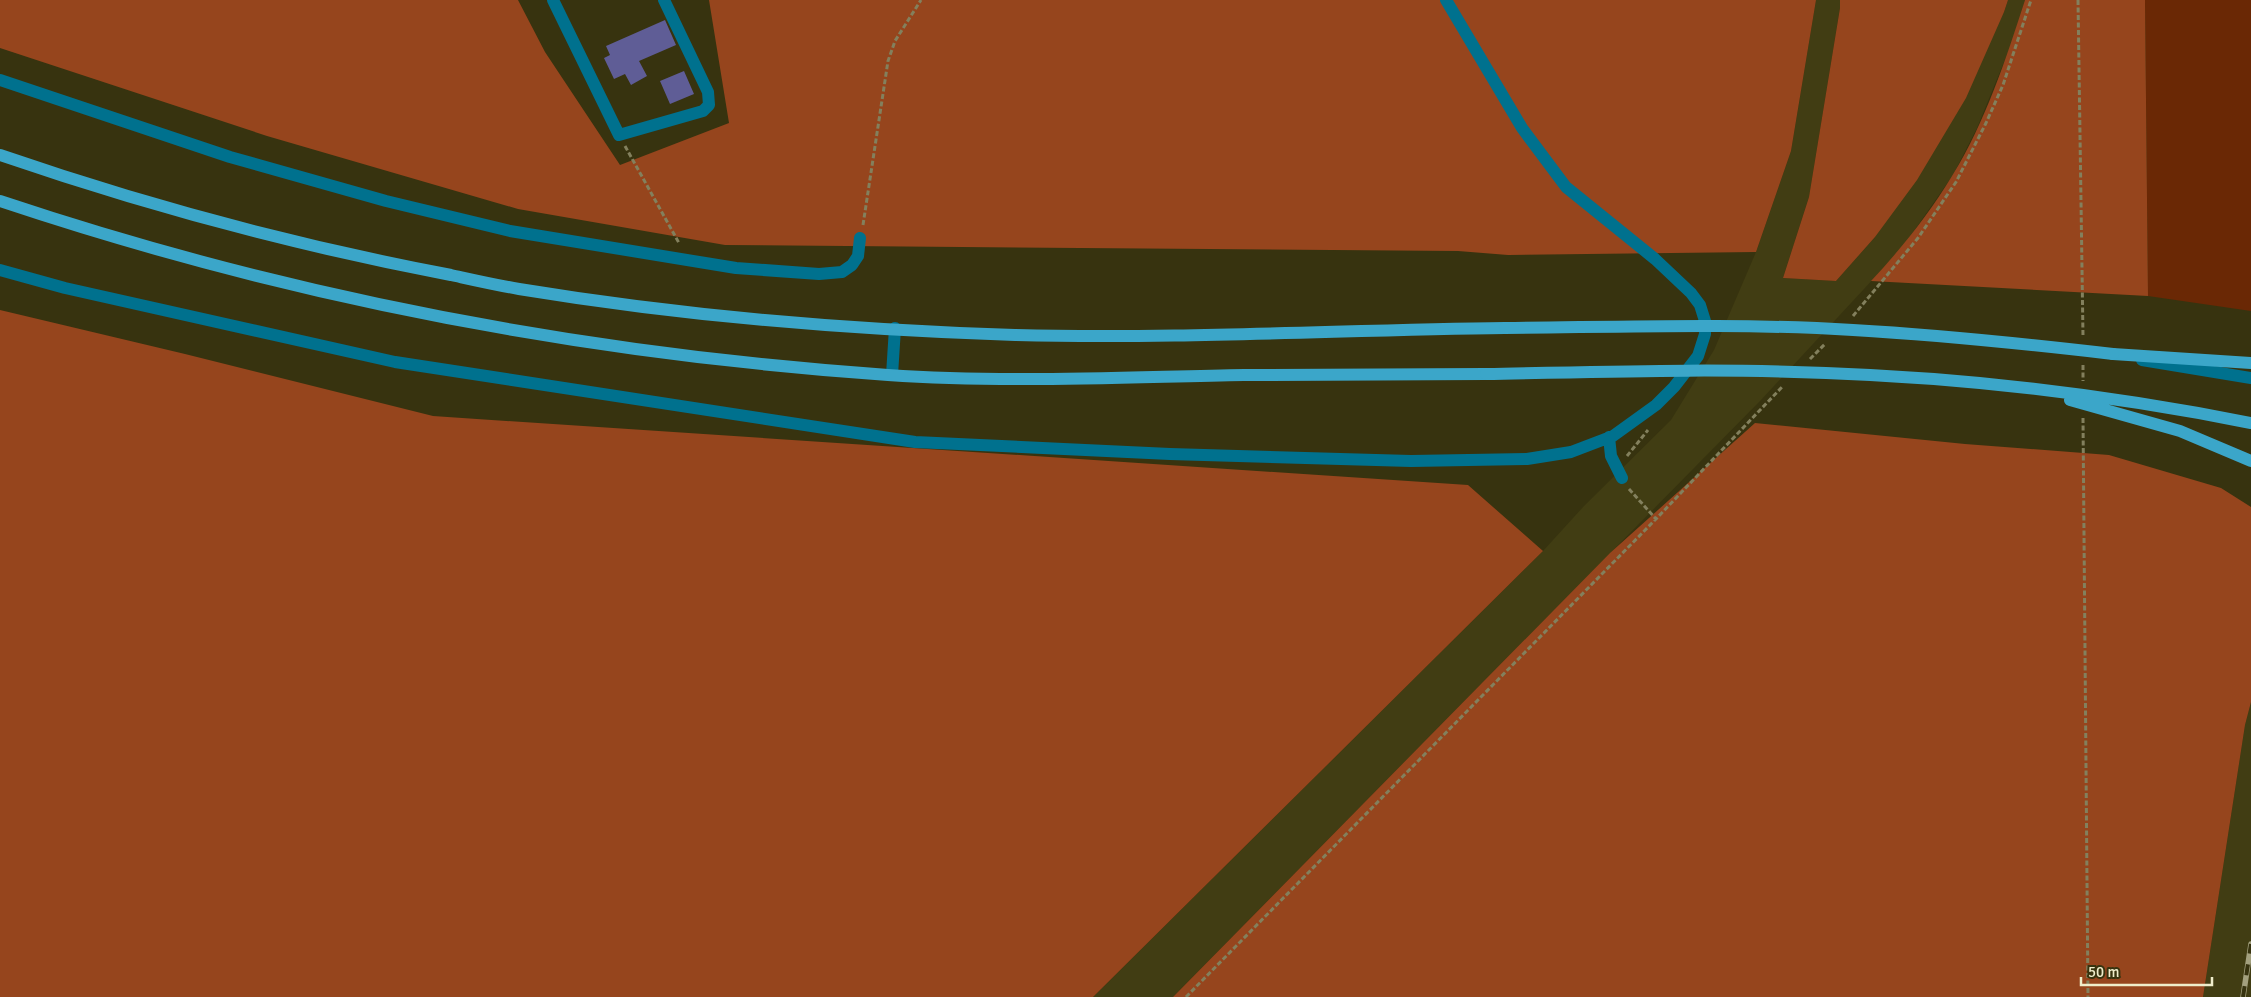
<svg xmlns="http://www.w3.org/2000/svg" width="2251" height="997" font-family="Signika,sans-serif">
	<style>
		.built { fill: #413d13 }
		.green { fill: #6a2805 }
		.forest { fill: #96451d }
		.building { fill: #5f5d96 }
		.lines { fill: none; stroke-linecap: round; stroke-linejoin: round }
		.path { stroke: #83805d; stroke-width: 3; stroke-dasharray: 5 2.5; stroke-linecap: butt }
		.minor { stroke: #00718e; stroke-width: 12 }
		.major { stroke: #3ba6c9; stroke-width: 12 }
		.rail-casing { stroke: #a3a07e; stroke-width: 5.5 }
		.rail { stroke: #37330f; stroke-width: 4; stroke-dasharray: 11; stroke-linecap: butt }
		.major-bridge { stroke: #3ba6c9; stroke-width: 12 }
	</style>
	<rect width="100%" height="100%" fill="#37330f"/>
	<!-- built -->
	<path class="built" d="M1816 0H1840V8L1809 197 1783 278 1836 281 1875 237 2004 12 2008 0H2025L2011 45 1977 128 1953 175 1902 248 1761 400 1173 997H1093L1543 551 1584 506 1671 420 1714 350 1756 252 1791 151Z
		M2251 702V997H2203L2245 725Z"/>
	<!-- green -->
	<path class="green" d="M2145 0H2251V311L2148 296Z"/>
	<!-- forest -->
	<path class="forest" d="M0 0H518L545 52 620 165 729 123 709 0H1816L1791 151 1756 252 1508 255 1458 251 725 245 518 209 267 136 0 48Z
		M1840 0H2008L2004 12 1966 98 1917 180 1875 237 1836 281 1783 278 1809 197 1840 8Z
		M2025 0H2145L2148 296 1871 281C1901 249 1929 214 1952 176 1985 123 2006 59 2025 0Z
		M0 310 185 354 433 416 1468 485 1543 551 1093 997H0Z
		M1755 423 1965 444 2109 455 2221 488 2251 507V702L2245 725 2203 997H1173L1610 553Z"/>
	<!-- building -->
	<path class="building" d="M665 20 676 45 639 61 647 76 631 85 625 74 614 79 604 58 610 55 606 46Z
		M684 71 694 94 670 104 660 81Z"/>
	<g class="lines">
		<!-- path -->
		<path class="path" d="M2078 0 2083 336
			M625 146 679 243
			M863 225 888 61 895 41 921 0
			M1853 316 1918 238 1956 182 1986 123 2003 85 2031 0
			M1810 359 1825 344
			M2083 365V381
			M2083 418 2088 997
			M1627 456 1648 430
			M1629 489 1656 519
			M1186 997 1656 519 1783 386"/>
		<!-- minor -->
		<path class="minor" d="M553 0 619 135 703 111 709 105 708 92 664 0
			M0 80 230 157 386 201 510 231 736 268 819 274 842 272 852 265 858 256 860 238
			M0 270 65 288 395 362 915 442 1170 454 1411 461 1527 459 1571 452 1613 436 1656 405 1674 387 1698 356 1705 334V321L1700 305 1691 293 1655 259 1566 187 1522 128 1446 0
			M2142 360 2251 378
			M892 375 895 328
			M1609 437 1611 456 1622 478"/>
		<!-- major -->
		<path class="major" d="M0 155C148 206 298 246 451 275 474 280 496 285 519 289 683 316 849 330 1015 335 1178 339 1342 330 1505 328
			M0 201C287 297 587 354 888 375 1006 383 1125 377 1244 375 1324 374 1405 375 1486 374
			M2113 354 2251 363"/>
		<defs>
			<path id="rail" d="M2243 997 2251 944"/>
		</defs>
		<!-- rail casing -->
		<use href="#rail" class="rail-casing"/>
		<!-- rail -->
		<use href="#rail" class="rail"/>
		<!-- major-bridge -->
		<path class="major-bridge" d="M1505 328C1621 327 1738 323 1853 330 1940 335 2027 344 2113 354
			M1486 374C1599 372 1712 368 1826 373 1968 378 2111 395 2251 423
			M2070 400 2180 431 2251 461"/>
	</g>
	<!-- scale -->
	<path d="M2081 977v8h131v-8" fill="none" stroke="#efedcb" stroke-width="2.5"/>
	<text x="2088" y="977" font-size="15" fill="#efedcb" stroke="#37330f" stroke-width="4" paint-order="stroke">50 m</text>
</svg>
